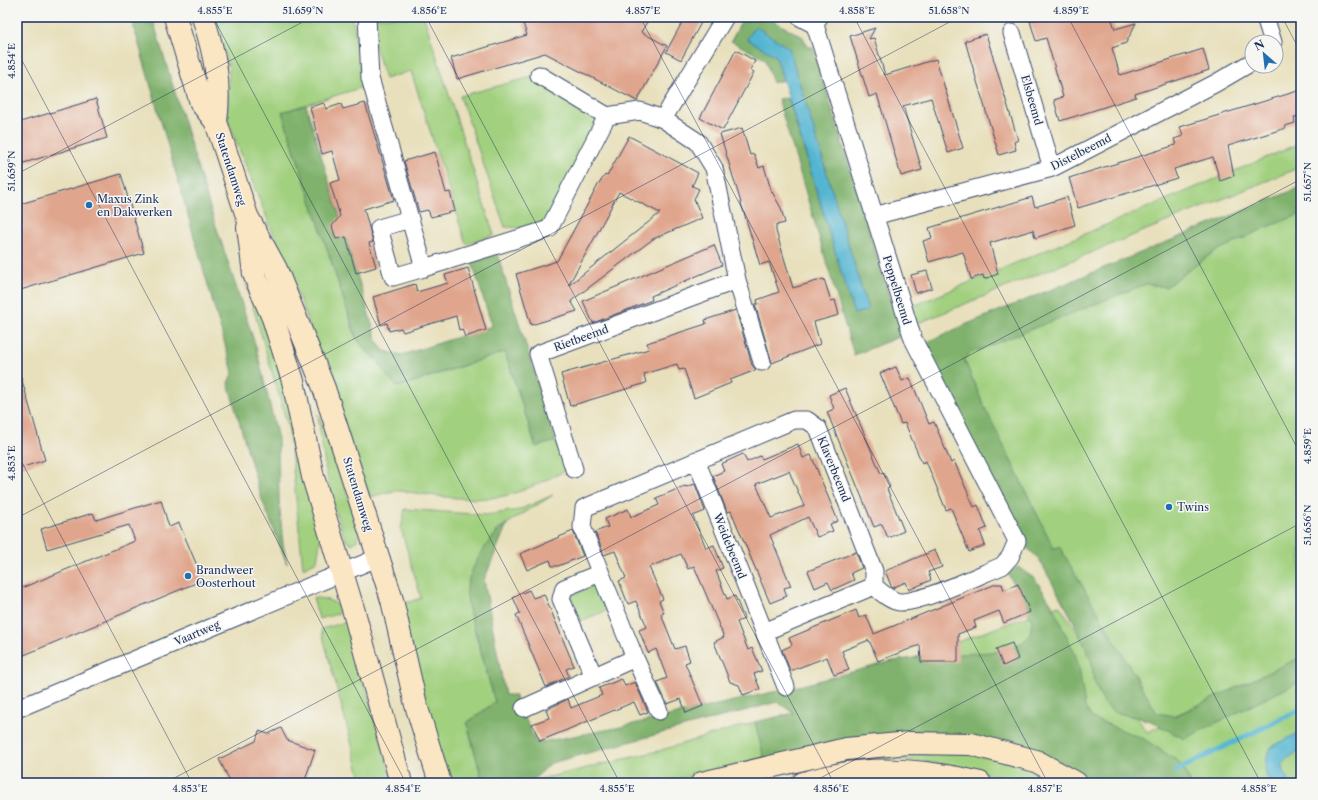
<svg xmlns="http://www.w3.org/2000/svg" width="1318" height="800" font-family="'Libre Caslon Text',serif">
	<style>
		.green { fill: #a1d07e; stroke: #5e806e }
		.forest { fill: #80b26d; stroke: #4e7066 }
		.water { fill: #53b5d1; stroke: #377298 }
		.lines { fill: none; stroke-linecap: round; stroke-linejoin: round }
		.stream { stroke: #53b5d1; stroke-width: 5.5 }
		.building { fill: #e0a58d; fill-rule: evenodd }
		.street-casing { stroke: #3a4a6c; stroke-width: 19 }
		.secondary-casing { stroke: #3a4a6c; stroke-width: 24 }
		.street { stroke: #fff; stroke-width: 17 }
		.secondary { stroke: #fbe6c4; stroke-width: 22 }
		.ticks { fill: none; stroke: #1b2f5e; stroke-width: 1; stroke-opacity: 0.45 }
		.poi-dot { fill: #1f6fb2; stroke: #f6f6f2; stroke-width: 1.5 }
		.labels { text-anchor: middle; stroke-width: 3; stroke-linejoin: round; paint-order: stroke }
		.street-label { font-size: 11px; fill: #1b2f5e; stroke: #f6f6f2 }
		.poi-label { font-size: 11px; fill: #1b2f5e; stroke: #f6f6f2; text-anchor: start }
		.neatline { fill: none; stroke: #1b2f5e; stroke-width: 1.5 }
		.ticks-label { font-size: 10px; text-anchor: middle; fill: #1b2f5e }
	</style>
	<rect width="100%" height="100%" fill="#f6f6f2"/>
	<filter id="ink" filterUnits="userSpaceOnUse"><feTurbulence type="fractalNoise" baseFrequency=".025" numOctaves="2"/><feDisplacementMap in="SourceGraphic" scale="8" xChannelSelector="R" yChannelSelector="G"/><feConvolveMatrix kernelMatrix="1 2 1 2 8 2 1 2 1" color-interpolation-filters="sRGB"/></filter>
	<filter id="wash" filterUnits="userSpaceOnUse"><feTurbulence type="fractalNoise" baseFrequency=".012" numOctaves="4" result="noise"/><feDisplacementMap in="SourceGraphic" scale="16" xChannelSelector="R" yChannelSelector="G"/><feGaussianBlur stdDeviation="0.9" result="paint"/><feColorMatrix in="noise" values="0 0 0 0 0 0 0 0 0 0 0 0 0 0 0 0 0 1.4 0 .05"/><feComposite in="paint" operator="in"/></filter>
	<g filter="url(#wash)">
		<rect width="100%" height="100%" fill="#e8e0bc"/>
		<!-- green -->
		<path class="green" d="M215 17H351L354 26 363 87 282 112 356 337C369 355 386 370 402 386L505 352 536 447 556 441 568 470C546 479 523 493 499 497 467 502 432 495 401 491 392 490 379 495 370 497L301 302 227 119 229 69Z
			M367 17H424L494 235 466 244 411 71 385 79Z
			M539 75 607 116 549 229 505 227 460 96Z
			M1301 143V166L1291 171 921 322 913 323 906 309Z
			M1301 203V659L1156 724 1058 547 1054 549 1010 459 952 354Z
			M246 283 271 334 321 537 317 561 303 568 289 430Z
			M318 414 334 455 359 530 357 540 353 544 346 541C329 500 323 458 318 414Z
			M553 495 497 530 470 614 495 702 467 723 483 783H449L398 606 421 598 401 529 405 509 486 515 519 510Z
			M598 584 608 610 580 621 570 596Z
			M313 598C326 598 336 601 344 612L319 619Z
			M1059 605 1147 732 1301 663V783H1145L853 680Z
			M347 622 393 783H362L321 629Z
			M755 722 764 758 662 783H524L658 751Z
			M947 750 1013 762 1061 783H1021L971 769 927 762 855 758Z"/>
		<!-- forest -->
		<path class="forest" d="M131 17H152L210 208 256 347 278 439 279 499 283 544 287 564 261 497 228 383 233 372 228 355Z
			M744 17H766L803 37 807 47H813L891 303C897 312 905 325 901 336L854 355 778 99 788 98 854 314 868 310 789 48 747 38 776 56 783 80 773 83 765 59 731 41Z
			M306 105 377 341 384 351 402 355 492 326 472 262 497 253 556 441 536 447 505 352 397 387 388 377 379 361 365 350 356 337 282 112Z
			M1301 187V214L1265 228 1214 252 1166 287 1146 284 971 353 964 359 984 406 1054 549 1059 546 1157 713 1175 716 1301 657V681L1184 739 1151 721 1114 712 1104 704 1094 681 1091 660 1074 622 1039 559 1021 542 924 353 925 343 967 324Z
			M507 524 484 580 505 695H515L536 743 616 728 795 687 893 661 930 656 1006 651 1021 643 1030 636 1032 621 1008 573 1018 567 1035 579 1051 603 1075 654 1079 667 1085 707 1092 718 1144 739 1179 762 1191 783H1093L1076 771 1028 750 764 758 755 722 794 713 777 702 551 763 532 781 524 783H483L467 723 495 702C489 680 483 658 477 636 472 622 466 604 467 588 469 568 490 535 507 524Z"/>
		<!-- water -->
		<path class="water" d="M755 26 789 48 868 310 854 314 776 56 747 39Z
			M1301 731V751C1281 761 1278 762 1290 783H1270C1262 770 1265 760 1271 747Z"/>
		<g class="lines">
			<!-- stream -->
			<path class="stream" d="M1175 771 1301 709"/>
		</g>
		<g id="blocks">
			<!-- building -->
			<path class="building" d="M521 17H592L599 22 602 17H650L641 32 667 46 637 101 545 53 457 79 451 58 527 35Z
				M685 17H704L681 60 666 52Z
				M1041 17H1111L1115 29 1136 23 1126 43 1112 48 1120 75 1203 49 1209 70 1135 94 1136 97 1060 121 1054 100 1063 97 1052 58 1046 38 1036 41 1030 21Z
				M875 28 869 39 874 38 885 75 936 59 963 148 948 153 931 98 903 106 922 170 901 176 877 94 869 97 850 36Z
				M986 34 1018 140 1014 142 1016 150 999 155 965 41Z
				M736 50 755 61 750 70 754 72 723 130 700 118Z
				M1301 90V116L1294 117 1295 123 1285 126 1286 128 1228 146 1234 176 1220 181 1213 157 1174 169 1177 178 1078 208 1069 178 1176 145 1174 139 1183 136 1180 127Z
				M96 99 107 138 17 165V123Z
				M324 103 326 109 341 104 343 109 365 103 394 200 364 209 373 242 369 243 376 267 356 273 346 237 336 239 332 226 340 216 330 183 340 180 332 151 322 154 310 107Z
				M742 128 750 155 754 154 759 168 764 166 771 190 781 208 785 223 776 225V231L793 288 824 279 831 301 835 300 839 315 814 322 820 344 772 363 755 304H758L757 300 779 292 769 262 760 265 720 134Z
				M629 136 698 173 692 186 699 189 694 199 702 218 653 239 571 301 577 311 531 325 516 274 557 261 598 185 605 175 607 176ZM619 192 660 213 568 286 595 237Z
				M435 152 446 193 450 192 455 211 431 217 428 210 419 212 404 161Z
				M121 174 144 253 17 291V205Z
				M1032 197 1035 207 1067 197 1075 225 1035 238 1033 230 990 243 998 274 984 279 983 275 971 279 963 252 929 262 923 241 932 238 929 228Z
				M714 245 722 265 651 296 652 300 593 323 583 301Z
				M468 268 486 330 465 337 462 329 459 330 456 316 403 332 401 328 389 331 387 323 381 325 373 297 415 284 417 292 448 283 445 275Z
				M927 271 932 288 916 293 911 275Z
				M736 310 752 365 756 370 730 380 731 383 694 398 684 369 679 370 677 364 644 374 646 383 570 406 561 374 649 349 647 343 706 324 705 320Z
				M896 367 902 381 910 378 929 424 934 422 951 463 954 461 974 507 978 505 987 528 980 531 985 545 969 552 951 508 946 510 926 461 922 463 905 423 901 424 880 373Z
				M21 377 45 460 17 469V378Z
				M845 388 881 474 884 473 890 487 887 489 904 531 888 538 882 524 874 527 827 412 834 409 829 395Z
				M798 444 803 458 811 455 838 521 830 524 833 531 817 537 808 517 770 535 791 586 784 588 787 596 770 603 731 511 727 512 713 476 724 471 721 464 743 454 747 462 760 456 762 459ZM789 471 804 506 771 518 756 484Z
				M695 484 705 511 693 516 706 548 714 545 723 568 716 571 727 599 735 596 744 619 737 622 748 650 752 648 762 671 754 674 760 689 743 695 739 685 730 682 714 642 724 637 694 566 688 569 681 554 649 567 663 599 659 601 664 613 661 614 675 649 685 646 690 661 685 663 703 706 686 713 681 699 667 704 657 682 667 678 656 649 648 653 639 630 647 627 636 601 628 604 619 581 626 578 615 551 604 555 595 532 608 527 605 519 628 509 631 517 659 505 656 498 685 486 686 487Z
				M161 500 169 527 179 523 203 580 17 658V590L135 541 129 525 47 549 41 529 93 513 96 520Z
				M573 531 583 556 558 566H552L550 560 527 570 520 554Z
				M935 550 942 567 928 572 931 580 909 590 906 582 892 588 885 571Z
				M856 552 862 568 851 573 854 580 832 590 828 582 815 588 808 571Z
				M996 584H1002L1004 590 1018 584 1030 612 1004 623 999 611 974 621 976 627 958 634V662H921L920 645 878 661 869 640 842 651 849 670 834 675 827 657 790 671 782 650 792 645 789 638 856 610 859 618 866 615 874 634Z
				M529 590 533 598 544 594 574 666 566 669 569 676 546 687 516 615 520 613 513 597Z
				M1012 643 1018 659 1003 666 996 649Z
				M622 679 625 686 635 682 648 712 640 715 634 702 540 741 532 724 549 718 546 710 568 699 571 708 602 695 599 688Z
				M281 728 287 740 315 750 304 783H231L219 759 256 741 259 731 268 734Z"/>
		</g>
	</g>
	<g filter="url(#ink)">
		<use href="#blocks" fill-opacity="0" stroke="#3a4a6c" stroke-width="1"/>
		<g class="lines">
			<defs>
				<path id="street" d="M367 17 370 78 424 268 549 229 607 116
					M800 17 815 25 819 17
					M1265 17 1273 42
					M1012 33 1052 168
					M539 75 607 116 640 111 663 119 698 142 714 168 737 280 762 362
					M663 119 725 17
					M874 216 1052 168 1216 83 1252 62
					M410 219 379 228 393 277 424 268
					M696 460 786 687
					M574 469 538 354 737 280
					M764 632 874 586
					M635 658 659 711
					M594 677 561 599 564 588 600 573
					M524 708 635 658 582 527 584 508 794 420H807L818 428 874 571V586C881 592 890 601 900 602 921 603 979 575 1002 566L1010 557 1017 541 913 339 815 25
					M17 709 377 558"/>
				<path id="secondary" d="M175 17 201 103 216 122 247 216 276 269 324 388 392 600 416 705 440 783
					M203 17C215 55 221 82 216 122
					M248 227 254 274 273 318 293 381 313 477 354 612 401 783
					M702 783 846 749 909 743 971 744 1036 761 1076 783
					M803 783C814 780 825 777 836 775 883 766 934 772 980 783"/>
			</defs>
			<!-- street casing -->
			<use href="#street" class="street-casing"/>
			<!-- secondary casing -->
			<use href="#secondary" class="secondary-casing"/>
			<!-- street -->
			<use href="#street" class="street"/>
			<!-- secondary -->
			<use href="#secondary" class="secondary"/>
		</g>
	</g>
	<!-- ticks -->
	<path class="ticks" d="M213 17 620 783M426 17 834 783M640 17 1048 783M854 17 1261 783M1068 17 1301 455M1282 17 1301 53M17 51 406 783M17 174 312 17M17 453 192 783M17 518 959 17M165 783 1301 179M811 783 1301 523"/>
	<!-- markers -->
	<g class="poi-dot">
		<circle cx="89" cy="205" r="4"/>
		<circle cx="1169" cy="507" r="4"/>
		<circle cx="188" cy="576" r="4"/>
	</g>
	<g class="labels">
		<!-- street labels -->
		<g class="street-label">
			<text transform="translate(1032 100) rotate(74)" y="4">Elsbeemd</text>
			<text transform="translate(1081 152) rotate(-27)" y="4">Distelbeemd</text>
			<text transform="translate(231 169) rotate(72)" y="4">Statendamweg</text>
			<text transform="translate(897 290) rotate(73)" y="4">Peppelbeemd</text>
			<text transform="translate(581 338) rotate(-20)" y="4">Rietbeemd</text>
			<text transform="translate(834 469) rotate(68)" y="4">Klaverbeemd</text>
			<text transform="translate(358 494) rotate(73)" y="4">Statendamweg</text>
			<text transform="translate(730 546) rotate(68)" y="4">Weidebeemd</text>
			<text transform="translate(197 633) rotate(-23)" y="4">Vaartweg</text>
		</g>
		<!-- poi labels -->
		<g class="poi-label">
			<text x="97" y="203">Maxus Zink<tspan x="97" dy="13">en Dakwerken</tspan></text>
			<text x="1177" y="511">Twins</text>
			<text x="196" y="574">Brandweer<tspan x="196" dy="13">Oosterhout</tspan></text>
		</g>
	</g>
	<!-- margin -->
	<rect width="1318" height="800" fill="none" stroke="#f6f6f2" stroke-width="44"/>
	<!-- north arrow -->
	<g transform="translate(1264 54) rotate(332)"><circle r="19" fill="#f6f6f2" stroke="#9ea6b7"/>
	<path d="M0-3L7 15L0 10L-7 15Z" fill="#1f6fb2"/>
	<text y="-6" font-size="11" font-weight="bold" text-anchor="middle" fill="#1b2f5e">N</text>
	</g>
	<rect x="22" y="22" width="1274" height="756" class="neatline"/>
	<g class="ticks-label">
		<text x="215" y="14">4.855°E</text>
		<text x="303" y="14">51.659°N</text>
		<text x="429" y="14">4.856°E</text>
		<text x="643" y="14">4.857°E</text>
		<text x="857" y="14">4.858°E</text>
		<text x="949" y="14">51.658°N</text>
		<text x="1071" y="14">4.859°E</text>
		<text transform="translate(11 61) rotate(-90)" y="4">4.854°E</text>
		<text transform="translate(11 171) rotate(-90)" y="4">51.659°N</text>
		<text transform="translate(1307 182) rotate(-90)" y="4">51.657°N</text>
		<text transform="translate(1307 446) rotate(-90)" y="4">4.859°E</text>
		<text transform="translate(11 463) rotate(-90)" y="4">4.853°E</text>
		<text transform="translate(1307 525) rotate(-90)" y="4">51.656°N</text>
		<text x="190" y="792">4.853°E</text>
		<text x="403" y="792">4.854°E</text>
		<text x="617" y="792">4.855°E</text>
		<text x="831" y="792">4.856°E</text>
		<text x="1045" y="792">4.857°E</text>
		<text x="1259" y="792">4.858°E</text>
	</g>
</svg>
